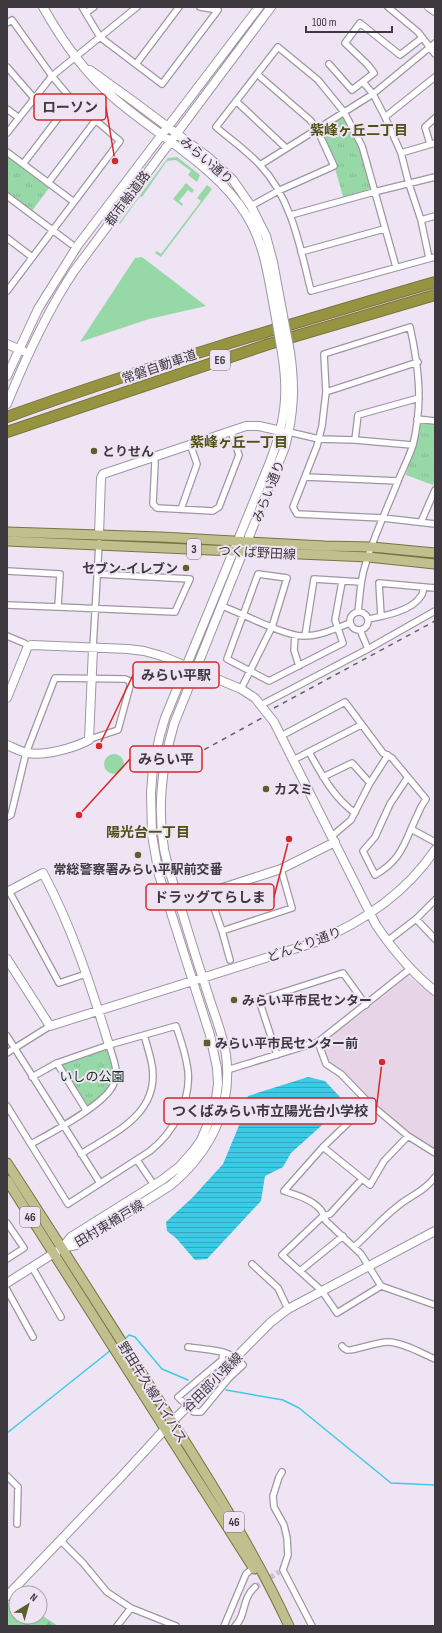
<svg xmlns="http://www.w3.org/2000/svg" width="442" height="1633" font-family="'Sofia Sans Condensed','Noto Sans JP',sans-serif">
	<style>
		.education { fill: #e7d5e7 }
		.green { fill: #97d8a7 }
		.forest { fill: url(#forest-firs) }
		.park { fill: url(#park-tufts) }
		.water { fill: url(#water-rules) }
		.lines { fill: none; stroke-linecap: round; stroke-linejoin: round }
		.stream { stroke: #3ccbe6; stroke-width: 1.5 }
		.street-tunnel { stroke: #cbc2d0; stroke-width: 5.5; stroke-dasharray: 5.5 3; stroke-linecap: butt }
		.street-casing { stroke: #9f96a4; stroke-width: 8 }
		.secondary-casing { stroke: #9f96a4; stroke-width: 10 }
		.primary-casing { stroke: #787440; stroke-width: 11 }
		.highway-casing { stroke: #787440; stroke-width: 12 }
		.street { stroke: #fff; stroke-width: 5.5 }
		.secondary { stroke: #fff; stroke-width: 8 }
		.primary { stroke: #c1bf8d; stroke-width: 9 }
		.highway { stroke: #979441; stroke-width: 10 }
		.rail { stroke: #656068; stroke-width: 1.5; stroke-dasharray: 5 5; stroke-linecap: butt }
		.secondary-bridge-casing { stroke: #9f96a4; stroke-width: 10; stroke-linecap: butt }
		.secondary-bridge { stroke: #fff; stroke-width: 8 }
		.poi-dot { fill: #5b5f2c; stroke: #eee4f4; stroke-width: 1.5 }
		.labels { text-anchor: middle; stroke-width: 4; stroke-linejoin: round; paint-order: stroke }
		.shield { fill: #eee4f4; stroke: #726c75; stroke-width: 1 }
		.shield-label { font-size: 12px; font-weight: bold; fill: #3d393f }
		.street-label { font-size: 13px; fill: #3d393f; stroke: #eee4f4 }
		.poi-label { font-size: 13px; font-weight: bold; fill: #3d393f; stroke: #eee4f4; text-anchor: start }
		.park-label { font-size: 13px; fill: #0d321a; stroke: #eee4f4 }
		.neighbourhood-label { font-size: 14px; font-weight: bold; fill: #4d5116; stroke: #eee4f4 }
		.leader { fill: none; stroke: #d62828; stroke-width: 1.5 }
		.callout-dot { fill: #d62828; stroke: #eee4f4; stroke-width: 1.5 }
		.callout { fill: #eee4f4; stroke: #d62828; stroke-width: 1.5 }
		.callout-label { font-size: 14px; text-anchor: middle; font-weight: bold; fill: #3d393f }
	</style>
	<defs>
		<pattern id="forest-firs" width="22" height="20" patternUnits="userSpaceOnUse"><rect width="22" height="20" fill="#97d8a7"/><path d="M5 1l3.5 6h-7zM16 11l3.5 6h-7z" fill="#83ba91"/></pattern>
		<pattern id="park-tufts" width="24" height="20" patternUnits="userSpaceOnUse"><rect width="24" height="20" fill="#97d8a7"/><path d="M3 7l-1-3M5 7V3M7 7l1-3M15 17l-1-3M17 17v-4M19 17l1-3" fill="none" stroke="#83ba91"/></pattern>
		<pattern id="water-rules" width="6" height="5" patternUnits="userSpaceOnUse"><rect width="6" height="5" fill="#3ccbe6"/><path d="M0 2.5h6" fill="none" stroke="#34a6bc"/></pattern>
	</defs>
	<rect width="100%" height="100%" fill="#eee4f4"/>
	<!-- education -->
	<path class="education" d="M408 976 435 997V1148L408 1132 372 1103 327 1059 323 1046V1042L367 1009Z"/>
	<!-- green -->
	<path class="green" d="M177 157 200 175 197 182 188 175 191 171 176 160 167 161 142 197 140 196 120 224 119 223 168 158Z
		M186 183 194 190 192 193 188 190 179 201 183 204 182 206 173 199Z
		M207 185 212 189 161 257 155 253 157 251 161 254 201 201 197 198Z
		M142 257 206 306 149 319 80 342 135 258Z
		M104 764a10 10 0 1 1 20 0a10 10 0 1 1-20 0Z"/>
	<!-- forest -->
	<path class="forest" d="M16 1594V1617H40V1614L58 1626H7V1604Z"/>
	<!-- park -->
	<path class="park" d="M344 112 362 146 374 192 344 200 334 165 317 129Z
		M7 156 49 188 32 211 7 192Z
		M422 423 435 424V479L433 485 406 475 420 425Z
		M105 1049 109 1052C116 1079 113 1089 89 1105L85 1104 61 1067 63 1062Z"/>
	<!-- water -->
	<path class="water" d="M308 1077 325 1081 340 1097V1109L291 1153 283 1167 265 1176 261 1201 207 1259 195 1260 176 1238 167 1231 166 1222 192 1198 223 1164 238 1128 248 1096Z"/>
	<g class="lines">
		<!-- stream -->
		<path class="stream" d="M125 1339 129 1335 135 1337 162 1369 188 1380
			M226 1390 283 1400 299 1408 391 1483 435 1485
			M7 1433 111 1350"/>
		<!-- street-tunnel -->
		<path class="street-tunnel" d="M255 1587 279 1572"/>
		<defs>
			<path id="street" d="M82 7 100 37 162 84 218 10 200 7
				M388 7 418 32 435 54
				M86 13 94 7
				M7 23 12 20 52 76 72 100 120 141 7 291
				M136 64 179 7
				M329 64 352 90 374 73 368 65 345 43 360 23 400 55 422 38
				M7 67 34 98
				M363 82 373 94 385 117 401 153 409 184 421 220 429 258
				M236 101 286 148
				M7 109 19 118
				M385 117 435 77
				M7 133 52 76 137 7
				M430 144 425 127 435 118
				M7 152 74 202
				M401 153 435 143
				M23 164 72 100
				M260 165 373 94 435 43
				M48 183 95 121
				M7 196 71 244
				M251 206 278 191 334 166 317 129 310 120 257 74
				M291 215 374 192 435 177
				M421 220 435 216
				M7 238 32 257
				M301 252 384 229
				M396 267 362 146 344 112 318 80 278 47 216 127C230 139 247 151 260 165 292 199 300 247 311 291L435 257
				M326 392 418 362
				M417 419 435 421
				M289 432 319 439 355 440 412 445
				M355 440 358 415 419 398
				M153 458 155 462 153 504 157 508 213 511 219 507 239 455 231 431
				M306 477 398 481
				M181 509 197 464 190 444
				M421 522 435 490
				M7 571 60 574 58 607 7 605
				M222 606C241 613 285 636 303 636 320 636 335 629 350 623
				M58 607 175 612 190 579 97 574
				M350 621a9 9 0 1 1 18 0a9 9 0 1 1-18 0Z
				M358 612C360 596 360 581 365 566 373 538 387 509 398 481 403 469 409 457 413 445 423 403 419 368 410 327L324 354 326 392 322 426 317 446 293 507 297 514 383 518 435 524
				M381 616 379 583 435 588
				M368 619C384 616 412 611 421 596 423 594 423 590 424 587
				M360 630 368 649
				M295 635 294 650 299 666
				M7 636 24 643 28 646
				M305 636 314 579 361 582
				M93 648 99 543
				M241 689 272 627 287 578 258 574 227 659 269 681 343 643 335 620 342 582
				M261 705 368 649 435 611
				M281 736 345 702 383 753 392 758 426 799 421 807 411 829 435 842
				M309 752C322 775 333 797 355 813
				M293 760 361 725
				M323 777 352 763 370 783
				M408 777 390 804 375 837 363 851 375 875C396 863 402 851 411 829
				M7 817 11 815 26 753 55 678 125 679 130 681V686L118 730 90 739
				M332 836 351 820 370 783 388 755
				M9 891 59 983 86 974
				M209 893 222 931 292 908 281 869
				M416 919 435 939
				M222 931 230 960
				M390 939 416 919 435 900
				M7 1036 100 1183
				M318 1042 326 1064 341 1074 369 1103 408 1136 435 1153
				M7 1053 50 1026
				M277 1055 259 1000 343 973 366 1005
				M57 1063 86 1110
				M227 1070 318 1042 410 969
				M7 1106 68 1204 150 1151C173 1133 191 1101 188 1071 186 1055 181 1040 176 1026L109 1045 57 1063 32 1077
				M31 1144C51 1133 108 1103 114 1083 119 1070 113 1058 109 1045
				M323 1147 370 1185 384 1161 408 1136
				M81 1154C115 1132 160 1114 152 1065 150 1055 147 1045 144 1035
				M137 1160 154 1185
				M362 1179 330 1214 323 1216 282 1255 322 1291 337 1313 381 1286 361 1254 326 1221C324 1217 323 1212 320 1209 311 1199 296 1195 284 1191L323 1147 369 1103
				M7 1223 24 1248 7 1259
				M354 1247C369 1234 382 1218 398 1206 410 1196 425 1191 435 1177
				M252 1264 278 1288 288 1309
				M32 1267 61 1317
				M300 1271 343 1236
				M381 1286 435 1305
				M7 1290 33 1337
				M342 1346C343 1348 345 1349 347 1350 352 1352 378 1341 389 1342 404 1343 421 1353 435 1359
				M188 1347C207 1350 232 1349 243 1365L229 1378 201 1412H194
				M182 1401 178 1397 222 1360 223 1352
				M282 1472 279 1477 273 1496 274 1507 284 1525 287 1538 288 1555 283 1570 312 1626
				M7 1476 18 1487 17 1524
				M61 1541 83 1563 107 1592 131 1608 176 1626
				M117 1626 131 1608
				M224 1626 246 1574 253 1568
				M235 1626C247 1615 241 1599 255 1587"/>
			<path id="secondary" d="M43 7C61 39 86 74 114 98 156 135 218 167 247 216 266 247 269 283 276 318
				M429 7 435 11
				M90 70 133 101 208 157 233 180 251 206 266 236 273 262 283 316
				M7 344 23 351
				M7 376 38 309 78 245 259 7
				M7 404C26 357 46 313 74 271L271 7
				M99 535 101 478 103 474 246 426H259L281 431
				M7 698 26 651 28 646 32 645 128 649 144 651 162 656 241 689 255 698 274 722 376 925C393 950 411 972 435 991
				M7 745C14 748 21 752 28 753 45 756 74 748 89 740L93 648
				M7 892 43 873C72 927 91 986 109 1045
				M179 902 281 869 335 842
				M7 959 50 1026 313 943C362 923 405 894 435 850
				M62 1248 76 1245 171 1185C210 1152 233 1108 226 1055 223 1034 214 1014 208 994 198 964 189 935 180 905 174 886 168 868 164 849 157 807 162 765 174 724L285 447C294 413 295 386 290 352
				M7 1283 62 1248 71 1237 162 1180 179 1167 194 1150 201 1140 213 1112 216 1099 218 1084 217 1068 210 1035 159 875 152 835 151 793 153 767 160 735 165 718 270 462C285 423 289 394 282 353
				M7 1596 121 1477 165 1429 271 1322 288 1309 435 1231"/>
			<path id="primary" d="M7 532 161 537 324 546 372 547 435 553
				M7 541 368 557 435 564
				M7 1163C54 1235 100 1308 146 1380 197 1460 249 1540 289 1626
				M7 1180 254 1569"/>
			<path id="highway" d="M7 417C148 366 291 324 435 282
				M7 432 269 344 435 295"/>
		</defs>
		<!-- street casing -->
		<use href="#street" class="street-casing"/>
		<!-- secondary casing -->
		<use href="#secondary" class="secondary-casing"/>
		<!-- primary casing -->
		<use href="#primary" class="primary-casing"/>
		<!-- highway casing -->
		<use href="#highway" class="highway-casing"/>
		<!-- street -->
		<use href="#street" class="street"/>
		<!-- secondary -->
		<use href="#secondary" class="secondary"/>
		<!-- primary -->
		<use href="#primary" class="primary"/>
		<!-- highway -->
		<use href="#highway" class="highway"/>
		<!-- rail -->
		<path class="rail" d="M274 708 435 621
			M178 764 262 718
			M7 856H8"/>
		<defs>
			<path id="secondary-bridge" d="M283 316 290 352
				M276 318 282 353"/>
		</defs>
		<!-- secondary-bridge casing -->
		<use href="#secondary-bridge" class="secondary-bridge-casing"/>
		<!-- secondary-bridge -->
		<use href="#secondary-bridge" class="secondary-bridge"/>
	</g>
	<!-- markers -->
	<g class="poi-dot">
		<circle cx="94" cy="451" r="4"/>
		<circle cx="186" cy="568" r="4"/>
		<circle cx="266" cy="789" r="4"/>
		<circle cx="138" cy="855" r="4"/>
		<circle cx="234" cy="1000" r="4"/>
		<rect x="203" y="1039" width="8" height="8" rx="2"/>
	</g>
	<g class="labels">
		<!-- shield labels -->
		<g class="shield">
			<rect x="210" y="350" width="20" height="20" rx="3"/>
			<rect x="187" y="539" width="14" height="20" rx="3"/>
			<rect x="20" y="1207" width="20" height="20" rx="3"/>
			<rect x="224" y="1512" width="20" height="20" rx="3"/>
		</g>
		<g class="shield-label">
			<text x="220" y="364">E6</text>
			<text x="194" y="553">3</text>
			<text x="30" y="1221">46</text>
			<text x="234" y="1526">46</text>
		</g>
		<!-- street labels -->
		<g class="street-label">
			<text transform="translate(207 160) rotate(41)" y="5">みらい通り</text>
			<text transform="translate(127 198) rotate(-53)" y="5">都市軸道路</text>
			<text transform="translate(159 366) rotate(-19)" y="5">常磐自動車道</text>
			<text transform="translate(268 491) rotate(-68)" y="5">みらい通り</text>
			<text transform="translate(257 552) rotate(3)" y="5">つくば野田線</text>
			<text transform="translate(304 944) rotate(-20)" y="5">どんぐり通り</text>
			<text transform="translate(109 1223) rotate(-31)" y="5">田村東楢戸線</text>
			<text transform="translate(212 1382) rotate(-45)" y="5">谷田部小張線</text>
			<text transform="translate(153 1392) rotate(58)" y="5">野田牛久線バイパス</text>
		</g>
		<!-- poi labels -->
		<g class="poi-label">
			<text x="102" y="456">とりせん</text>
			<text x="178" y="573" text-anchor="end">セブン-イレブン</text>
			<text x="274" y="794">カスミ</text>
			<text x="138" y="874" text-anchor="middle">常総警察署みらい平駅前交番</text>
			<text x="242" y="1005">みらい平市民センター</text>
			<text x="215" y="1048">みらい平市民センター前</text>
		</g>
		<!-- park labels -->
		<g class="park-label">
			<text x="92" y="1081">いしの公園</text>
		</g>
		<!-- neighbourhood labels -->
		<g class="neighbourhood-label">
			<text x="359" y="135">紫峰ヶ丘二丁目</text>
			<text x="239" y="447">紫峰ヶ丘一丁目</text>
			<text x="148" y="837">陽光台一丁目</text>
		</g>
	</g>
	<!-- callouts -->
	<path class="leader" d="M115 161L106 107M99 746L133 675M79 815L130 759M289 839L274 897M382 1062L376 1111"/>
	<g class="callout-dot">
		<circle cx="115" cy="161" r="4"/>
		<circle cx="99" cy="746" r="4"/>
		<circle cx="79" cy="815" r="4"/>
		<circle cx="289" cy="839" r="4"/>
		<circle cx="382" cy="1062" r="4"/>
	</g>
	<g class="callout">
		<rect x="34" y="94" width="72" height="26" rx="4"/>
		<rect x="133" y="662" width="86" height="26" rx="4"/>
		<rect x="130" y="746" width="72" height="26" rx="4"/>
		<rect x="146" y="884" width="128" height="26" rx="4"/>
		<rect x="164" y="1098" width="212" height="26" rx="4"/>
	</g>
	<g class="callout-label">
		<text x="70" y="112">ローソン</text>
		<text x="176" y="680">みらい平駅</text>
		<text x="166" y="764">みらい平</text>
		<text x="210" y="902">ドラッグてらしま</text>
		<text x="270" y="1116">つくばみらい市立陽光台小学校</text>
	</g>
	<!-- border -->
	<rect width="442" height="1633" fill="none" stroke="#3d393f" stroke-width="16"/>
	<!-- north arrow -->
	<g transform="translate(28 1605) rotate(37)"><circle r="19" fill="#eee4f4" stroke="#a7a0ac"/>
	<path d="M0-3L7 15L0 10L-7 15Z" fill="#5b5f2c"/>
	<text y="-6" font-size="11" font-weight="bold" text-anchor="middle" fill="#3d393f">N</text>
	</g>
	<!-- scale -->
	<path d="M306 26v6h86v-6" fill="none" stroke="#3d393f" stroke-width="2"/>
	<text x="312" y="26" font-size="12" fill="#3d393f" stroke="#eee4f4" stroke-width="3" paint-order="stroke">100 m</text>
</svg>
